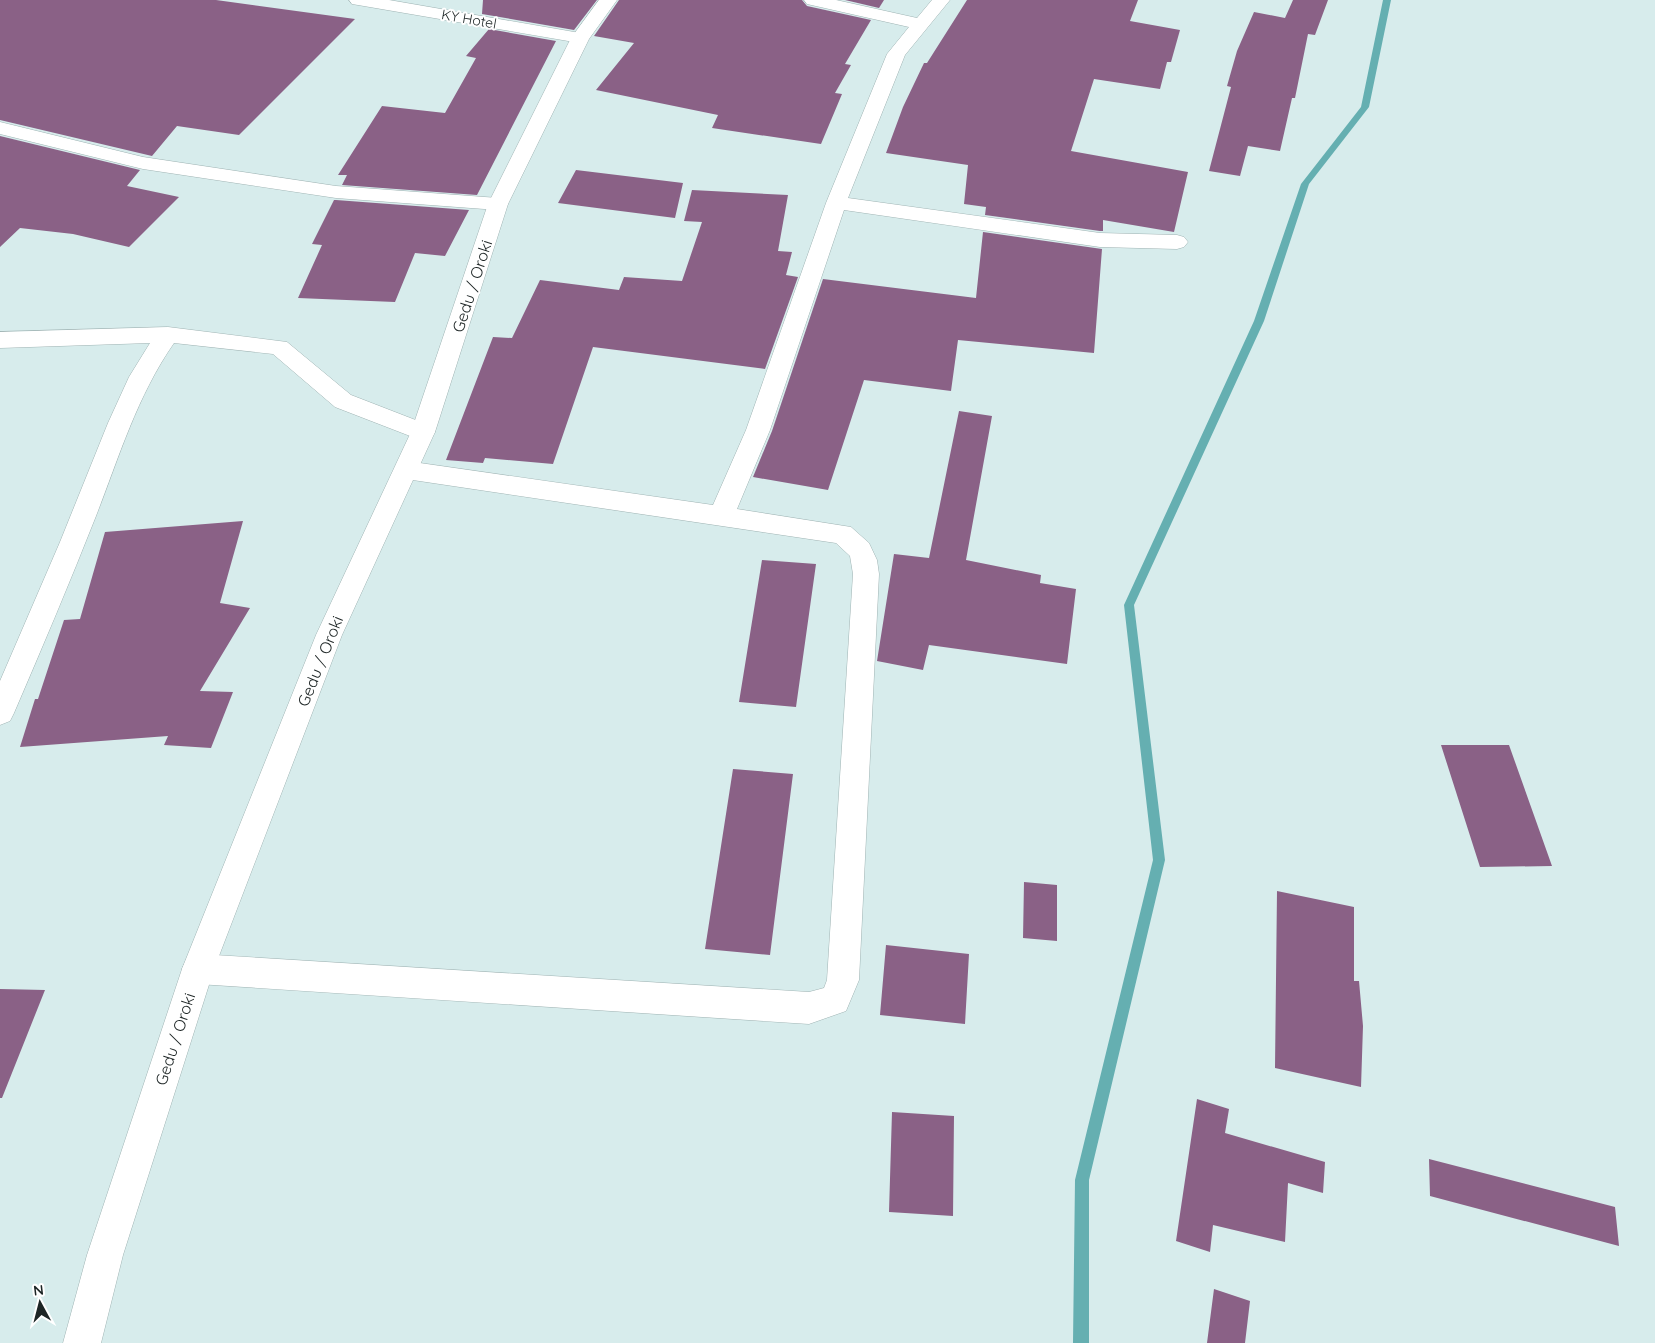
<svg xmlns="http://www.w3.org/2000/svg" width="1655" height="1343" font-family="Quicksand,sans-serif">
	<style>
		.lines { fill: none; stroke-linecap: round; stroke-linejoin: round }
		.stream { fill: #65afb1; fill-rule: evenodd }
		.building { fill: #8a6186 }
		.minor-casing { stroke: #9fb3b3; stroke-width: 1 }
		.tertiary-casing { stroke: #9fb3b3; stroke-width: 1 }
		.minor { fill: #fff; fill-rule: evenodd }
		.tertiary { fill: #fff; fill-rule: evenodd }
		.labels { text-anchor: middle; stroke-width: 4; stroke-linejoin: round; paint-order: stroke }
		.far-street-label { font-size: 14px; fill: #1d2525; stroke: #fff }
		.street-label { font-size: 16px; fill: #1d2525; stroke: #fff }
	</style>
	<rect width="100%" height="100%" fill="#d7ecec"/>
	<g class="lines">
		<!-- stream -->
		<path class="stream" d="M1383 0H1391L1369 107 1309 184 1264 321 1134 605 1165 860 1089 1180V1343H1073L1075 1180 1153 860 1124 605 1254 321 1301 184 1361 107Z"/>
	</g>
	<!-- building -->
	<path class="building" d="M0 0H216L355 19 239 135 177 126 152 156 0 120Z
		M483 0H597L574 30 482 14Z
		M619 0H802L807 6 871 20 845 64 851 65 835 93 842 94 821 144 712 128 718 115 596 90 634 43 594 36Z
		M845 0H884L879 8Z
		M967 0H1138L1130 21 1180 30 1171 62H1167L1160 89 1094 79 1071 151 1188 172 1174 232 1103 220V231H1100L985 215 986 207 964 204 968 165 886 153 903 107 924 63H927Z
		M1293 0H1328L1315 35 1308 34 1295 98H1292L1280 151 1248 146 1240 176 1209 171 1231 87 1227 86 1237 51 1254 12 1285 18Z
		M489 29 556 41 477 195 342 185 347 175H338L382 106 445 113 476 58 466 56Z
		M0 136 140 170 127 186 179 197 129 247 73 234 20 228 0 247Z
		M576 170 683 183 675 218 558 203Z
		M692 190 788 195 778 251 792 252 786 275 798 277 765 369 593 347 553 464 485 458 483 463 446 460 493 337 512 338 540 280 619 290 624 277 682 281 702 222 684 221Z
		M334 200H336L469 210 445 256 415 253 395 302 298 298 322 245 312 244Z
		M983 232 1102 249 1094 353 958 340 951 391 864 380 828 490 753 477 772 431 823 279 976 298Z
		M959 411 992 416 966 560 1041 575 1040 583 1076 589 1067 664 929 645 923 670 877 661 894 554 929 558Z
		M243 521 220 603 250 608 200 691 233 692 211 748 164 745 168 736 20 747 35 699H38L64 620 80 619 105 532Z
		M762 560 816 564 796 707 739 702Z
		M1441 745H1509L1552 866 1480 867Z
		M733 769 793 774 770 955 705 949Z
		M1024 882 1057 885V941L1023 938Z
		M1277 891 1354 907V981H1359L1363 1026 1361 1087 1275 1068Z
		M886 945 969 954 965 1024 880 1015Z
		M0 989 45 990 2 1098H0Z
		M1197 1099 1229 1109 1225 1133 1325 1162 1323 1193 1288 1183 1285 1242 1213 1225 1210 1252 1176 1241Z
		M892 1112 954 1116 953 1216 889 1212Z
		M1429 1159 1615 1207 1619 1246 1430 1196Z
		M1214 1289 1250 1301 1245 1343H1207Z"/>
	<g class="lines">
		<defs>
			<path id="minor" d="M349 0H389L580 33 586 34 589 38 586 42 580 43 358 5 352 4Z
				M804 0H836L917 18 932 0H950L905 55 848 198 1100 233 1177 235 1184 237 1188 242 1184 247 1177 249 1100 247 844 210 770 430 737 509 851 527 869 543 877 560 879 574 859 980 846 1011 809 1024 198 984 187 980 182 969 187 958 198 954 809 992 824 988 827 980 853 574 850 556 836 543 406 479 397 476 394 470 397 464 406 461 713 505 746 430 826 203 887 54 909 27 807 4Z
				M0 122 143 157 336 186 498 198 505 200 508 204 505 208 498 210 336 198 143 169 0 134Z
				M168 327 287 342 351 395 431 426 435 432 431 438 423 441 335 407 273 354 174 343C137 396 119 457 96 516 70 582 42 648 14 713L10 721 0 725V681L60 542 108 423 129 377 150 343 0 348V332Z"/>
			<path id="tertiary" d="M599 0H617L589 39 508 204 435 432 342 635 214 969 123 1255 101 1343H63L87 1255 182 969 316 635 411 432 488 204 571 38Z"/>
		</defs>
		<!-- minor casing -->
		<use href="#minor" class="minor-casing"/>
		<!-- tertiary casing -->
		<use href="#tertiary" class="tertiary-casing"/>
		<!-- minor -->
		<use href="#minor" class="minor"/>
		<!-- tertiary -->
		<use href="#tertiary" class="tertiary"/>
	</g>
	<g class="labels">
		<!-- far-street labels -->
		<g class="far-street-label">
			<text transform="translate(469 19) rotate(10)" y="5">KY Hotel</text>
		</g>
		<!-- street labels -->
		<g class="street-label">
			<text transform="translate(472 286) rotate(-72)" y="6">Gedu / Oroki</text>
			<text transform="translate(320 661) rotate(-68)" y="6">Gedu / Oroki</text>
			<text transform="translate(175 1039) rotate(-72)" y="6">Gedu / Oroki</text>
		</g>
	</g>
	<!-- north arrow -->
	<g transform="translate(40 1303) rotate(353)" stroke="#ffffff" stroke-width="4" paint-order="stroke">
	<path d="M0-4L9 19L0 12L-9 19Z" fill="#1d2525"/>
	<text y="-8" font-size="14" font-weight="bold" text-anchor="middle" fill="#1d2525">N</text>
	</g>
</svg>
